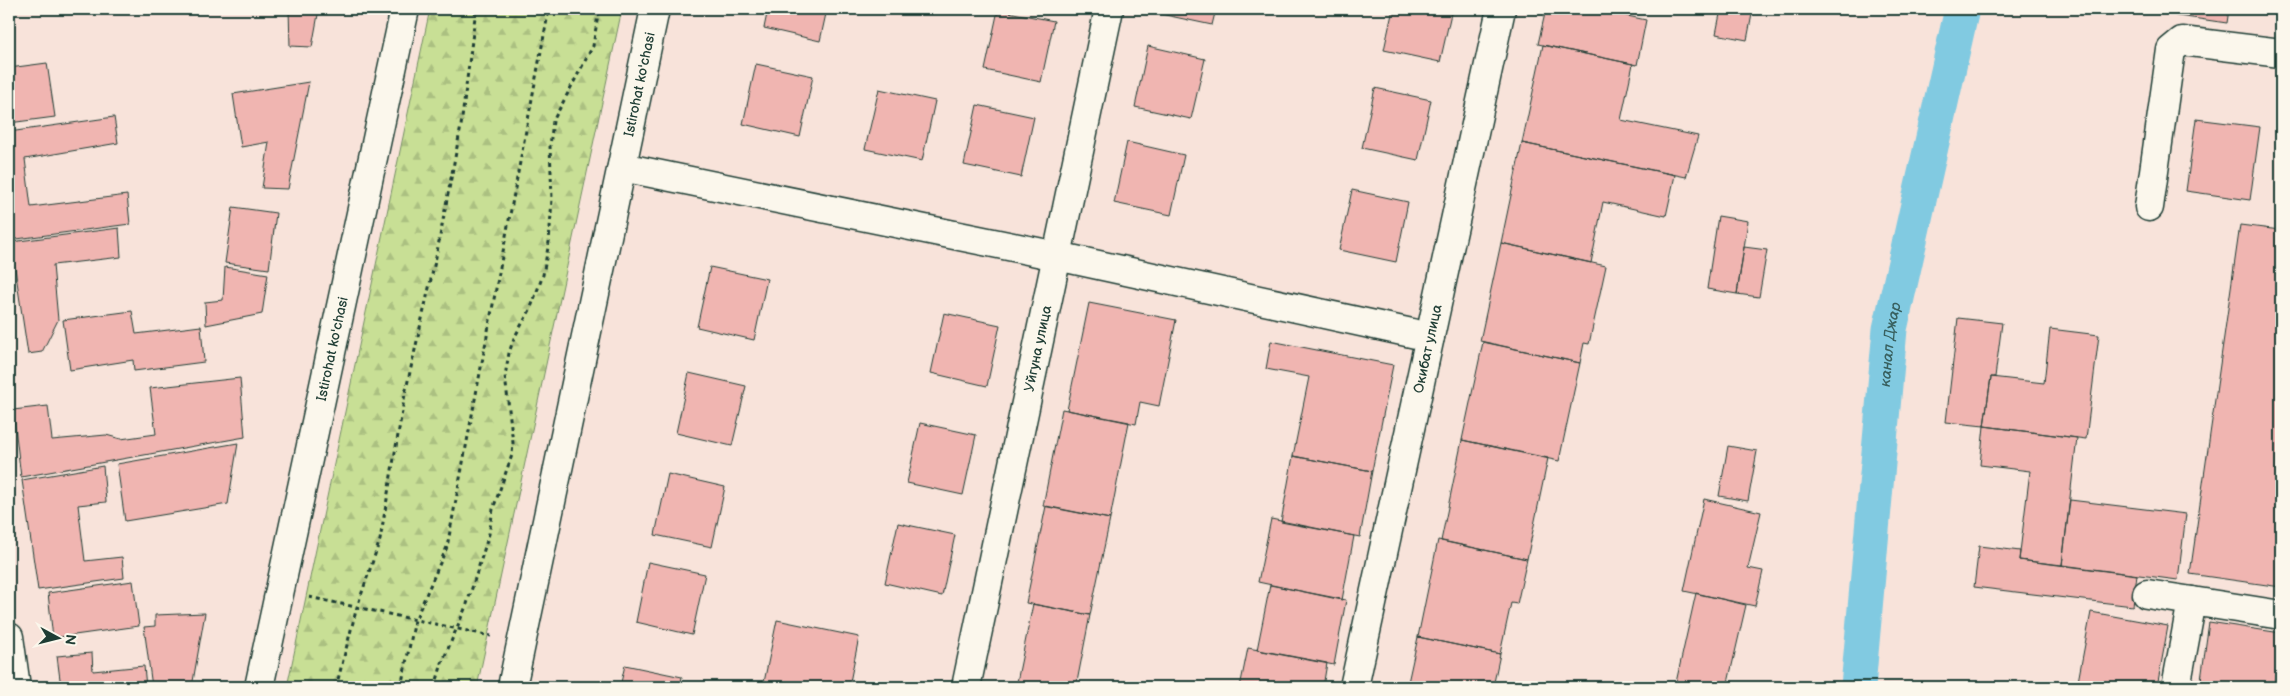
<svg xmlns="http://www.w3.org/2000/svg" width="2290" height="696" font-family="'Balsamiq Sans',sans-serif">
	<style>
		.forest { fill: url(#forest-firs); stroke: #748e64 }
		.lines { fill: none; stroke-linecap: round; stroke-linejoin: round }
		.canal { stroke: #81cae1; stroke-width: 35 }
		.building { fill: #f0b5b1; stroke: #1f3d34 }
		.minor-casing { stroke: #1f3d34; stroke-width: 31 }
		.major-casing { stroke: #1f3d34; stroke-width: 31 }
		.path { stroke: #1f3d34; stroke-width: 3; stroke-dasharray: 4 4; stroke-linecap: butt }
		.minor { stroke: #fbf7ec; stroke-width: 28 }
		.major { stroke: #fbf7ec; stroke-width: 28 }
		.labels { text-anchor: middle; stroke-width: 4; stroke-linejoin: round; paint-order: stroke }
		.street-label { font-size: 14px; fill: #1f3d34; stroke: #fbf7ec }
		.water-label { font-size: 15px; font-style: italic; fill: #38605f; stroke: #fbf7ec }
	</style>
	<defs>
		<pattern id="forest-firs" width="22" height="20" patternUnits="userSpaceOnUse" patternTransform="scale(1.25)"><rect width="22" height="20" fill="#c8df95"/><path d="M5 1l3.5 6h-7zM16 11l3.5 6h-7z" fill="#abc081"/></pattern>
	</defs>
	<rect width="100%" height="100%" fill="#f8e3da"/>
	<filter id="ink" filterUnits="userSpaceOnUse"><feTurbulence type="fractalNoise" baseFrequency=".02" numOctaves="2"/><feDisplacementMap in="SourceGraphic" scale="10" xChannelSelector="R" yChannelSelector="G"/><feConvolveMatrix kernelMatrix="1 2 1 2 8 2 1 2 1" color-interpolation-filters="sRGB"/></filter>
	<g filter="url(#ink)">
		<!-- forest -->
		<path class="forest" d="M430 9H622L477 687H287Z"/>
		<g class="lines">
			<!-- canal -->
			<path class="canal" id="s1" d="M1858 687 1890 329 1962 9"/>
		</g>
		<!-- building -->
		<path class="building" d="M289 9H319L312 47 290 46Z
			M768 9H827L820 41 764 28Z
			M1156 9H1216L1212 25 1156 13Z
			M1393 9H1452L1440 62 1384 50Z
			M1546 9H1595L1646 20 1637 65 1538 44Z
			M1721 9H1753L1747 40 1716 34Z
			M2165 9H2229L2227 23 2164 14Z
			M998 10 1054 21 1041 82 985 70Z
			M1543 45 1633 64 1621 120 1698 136 1686 177 1522 143Z
			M1148 46 1205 59 1191 119 1135 107Z
			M47 63 55 117 9 123V68Z
			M756 64 813 76 800 137 743 124Z
			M309 82 288 189 262 188 269 142 241 147 233 94Z
			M1375 88 1431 100 1418 160 1362 148Z
			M879 89 935 101 922 161 865 149Z
			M977 105 1034 117 1021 177 964 165Z
			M114 117 118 143 25 159 31 207 127 195 130 224 9 240V132Z
			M2196 119 2260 127 2250 200 2186 191Z
			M1127 142 1184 155 1171 215 1114 203Z
			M1522 143 1675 175 1666 216 1603 202 1591 263 1501 243Z
			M1352 190 1408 202 1396 262 1339 250Z
			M233 207 276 213 269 269 225 263Z
			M1718 216 1748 221 1737 294 1707 289Z
			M2281 220V587L2190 574 2240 225 2280 230Z
			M119 228 121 257 53 265 58 320 42 352 28 354 11 242Z
			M1501 243 1606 266 1589 344 1584 343 1580 363 1480 341Z
			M1744 247 1767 250 1759 297 1737 294Z
			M225 267 268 274 262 314 206 325 205 302 223 300Z
			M710 267 767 279 754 340 697 327Z
			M1089 303 1176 320 1159 406 1140 402 1136 424 1067 410Z
			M132 311 136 334 201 326 204 362 134 371 133 360 70 370 63 320Z
			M944 313 1000 325 987 386 931 373Z
			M1958 318 2002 323 1995 377H1991L1984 426 1946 422Z
			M2050 329 2099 335 2086 439 1984 426 1991 377 2044 383Z
			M1271 341 1393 365 1372 471 1293 456 1309 377 1266 369Z
			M1483 342 1580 363 1559 461 1462 440Z
			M689 373 746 386 732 446 676 433Z
			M240 378 245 437 21 477 13 410 48 406 52 440 106 435 121 439 156 434 150 388Z
			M1062 409 1129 422 1110 519 1043 506Z
			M920 423 976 435 963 495 907 483Z
			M1984 426 2077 438 2062 565 2019 560 2030 471 1980 465Z
			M1462 440 1548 458 1527 559 1441 541Z
			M238 443 228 504 125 521 117 464Z
			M1728 446 1757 451 1748 501 1719 496Z
			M1293 456 1372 471 1360 537 1281 522Z
			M103 466 106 502 78 505 85 561 122 557 124 578 38 590 22 480Z
			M668 474 725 487 712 547 655 535Z
			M1704 499 1761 512 1748 568 1763 571 1755 606 1684 591Z
			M2070 500 2186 514 2178 580 2062 565Z
			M1046 506 1110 519 1090 615 1026 603Z
			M1271 519 1354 536 1342 600 1258 582Z
			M898 523 955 535 942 596 885 583Z
			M1438 540 1527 559 1517 604 1511 603 1500 654 1418 637Z
			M1979 546 2020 551 2019 560 2137 575 2133 606 1974 587Z
			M648 562 705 574 692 635 636 622Z
			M133 581 139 626 53 638 48 593Z
			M1270 585 1346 600 1334 665 1257 650Z
			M1696 593 1746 605 1727 687H1675Z
			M1033 604 1090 615 1076 687H1016Z
			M2091 612 2168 626 2157 687H2077Z
			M205 613 192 687H152L144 627 155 626V615Z
			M777 620 859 637 849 687H763Z
			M2209 622 2281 633 2274 687H2200Z
			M1418 637 1500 654 1493 687H1407Z
			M1248 648 1327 663 1323 687H1240Z
			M92 653 93 671 144 666 146 687H61L57 656Z
			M625 665 682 677 680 687H620Z
			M1628 683 1649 687H1627Z"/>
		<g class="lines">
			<defs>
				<g id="minor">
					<path d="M622 167 1057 256 1430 337"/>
					<path d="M2149 207 2171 50 2182 41 2281 53"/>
					<path d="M2147 594 2192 601"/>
					<path d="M9 637 16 687"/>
					<path id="s2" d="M966 687 1109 9"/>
					<path id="s3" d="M1354 687 1501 9"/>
					<path d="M2176 687 2192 601 2281 615"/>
				</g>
				<g id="major">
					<path id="s4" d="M259 687 405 9"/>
					<path id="s5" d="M512 687 655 9"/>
				</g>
			</defs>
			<!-- minor casing -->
			<use href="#minor" class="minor-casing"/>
			<!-- major casing -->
			<use href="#major" class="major-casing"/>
			<!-- path -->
			<path class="path" d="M309 597 491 636
				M336 687 357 607 380 540 405 394 436 257 461 126 476 9
				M401 687 415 620 447 547 549 9
				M435 687 442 663 467 604 489 534 493 509 512 455 513 443 505 376 509 353 514 338 530 310 543 275 549 242 552 199 550 146 553 121 593 46 599 9"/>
			<!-- minor -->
			<use href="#minor" class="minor"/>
			<!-- major -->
			<use href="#major" class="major"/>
		</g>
	</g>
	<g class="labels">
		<!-- street labels -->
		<g class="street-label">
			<text dy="5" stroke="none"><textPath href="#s5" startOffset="616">Istirohat ko'chasi</textPath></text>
			<text dy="5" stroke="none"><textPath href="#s4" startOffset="346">Istirohat ko'chasi</textPath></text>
			<text dy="5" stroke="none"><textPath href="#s2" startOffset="346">Уйгуна улица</textPath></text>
			<text dy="5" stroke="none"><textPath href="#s3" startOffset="346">Окибат улица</textPath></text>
		</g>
		<!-- water labels -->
		<g class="water-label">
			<text dy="5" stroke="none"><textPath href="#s1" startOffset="344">канал Джар</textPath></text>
		</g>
	</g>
	<!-- margin -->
	<rect width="2290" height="696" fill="none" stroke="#fbf7ec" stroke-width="30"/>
	<rect x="15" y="15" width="2260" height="666" fill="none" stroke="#1f3d34" stroke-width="2" filter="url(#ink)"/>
	<!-- north arrow -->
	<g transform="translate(58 638) rotate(97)" stroke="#fbf7ec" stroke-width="4" paint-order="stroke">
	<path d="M0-4L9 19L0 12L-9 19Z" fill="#1f3d34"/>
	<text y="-8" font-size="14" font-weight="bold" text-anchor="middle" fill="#1f3d34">N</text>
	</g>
</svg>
